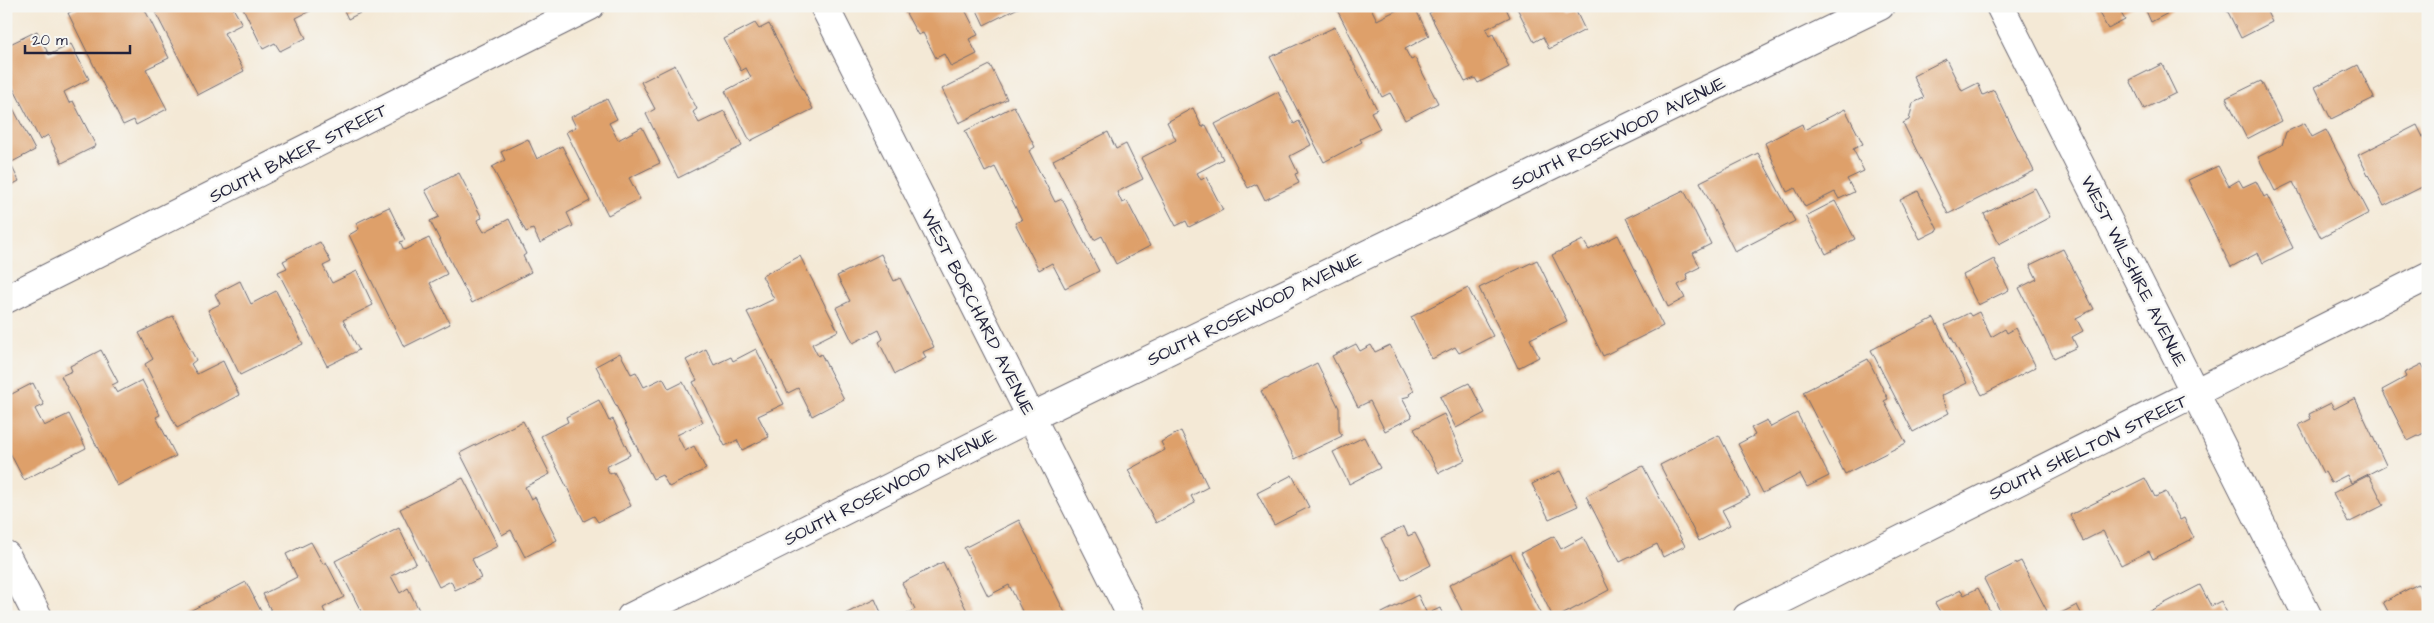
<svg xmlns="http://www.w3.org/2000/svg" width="2434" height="623" font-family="'Architects Daughter',sans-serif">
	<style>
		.building { fill: #dea06b }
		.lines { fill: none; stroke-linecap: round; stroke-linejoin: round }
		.minor-casing { stroke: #6c6871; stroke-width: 30 }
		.primary-casing { stroke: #6c6871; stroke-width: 30 }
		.minor { stroke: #fff; stroke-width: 28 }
		.primary { stroke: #fff; stroke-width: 28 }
		.labels { text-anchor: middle; stroke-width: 5; stroke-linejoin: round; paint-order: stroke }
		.street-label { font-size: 18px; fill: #22223b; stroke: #f6f6f2 }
	</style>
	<rect width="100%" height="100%" fill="#f6f6f2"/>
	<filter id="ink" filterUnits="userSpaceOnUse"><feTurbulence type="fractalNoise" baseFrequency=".02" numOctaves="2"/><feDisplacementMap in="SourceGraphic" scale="10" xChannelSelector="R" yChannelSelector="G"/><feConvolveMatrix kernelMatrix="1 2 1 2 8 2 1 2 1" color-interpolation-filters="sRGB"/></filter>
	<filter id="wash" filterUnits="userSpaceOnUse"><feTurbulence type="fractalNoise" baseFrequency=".0096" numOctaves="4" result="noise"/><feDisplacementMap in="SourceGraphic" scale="20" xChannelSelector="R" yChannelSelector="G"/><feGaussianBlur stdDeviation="1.12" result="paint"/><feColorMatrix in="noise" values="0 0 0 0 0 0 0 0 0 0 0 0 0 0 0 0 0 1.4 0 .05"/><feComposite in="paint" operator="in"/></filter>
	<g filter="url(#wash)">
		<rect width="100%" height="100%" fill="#f4e9d6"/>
		<g id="blocks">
			<!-- building -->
			<path class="building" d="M76 6H143L169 58 146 69 167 109 136 125 134 120 123 125 68 13 77 9Z
				M152 6H232L242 24 224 33 244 71 198 95Z
				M242 6H320L296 18 306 38 280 51 275 43 263 49Z
				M342 6H374L348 19Z
				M902 6H963L978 35 969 39 977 54 951 67 944 54 936 58 923 33 918 35Z
				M975 6H1022L984 25Z
				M1335 6H1370L1377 20 1405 6H1414L1429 36 1405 49 1411 60 1415 58 1438 103 1405 120 1390 93 1382 97Z
				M1431 6H1505L1510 17 1486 29 1489 36 1493 34 1509 67 1478 83 1475 78 1465 82 1429 13 1433 11Z
				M1516 6H1563L1566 13 1575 9 1585 30 1549 49 1543 37 1534 42Z
				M2095 6H2135L2121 13 2125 20 2108 29Z
				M2144 6H2170L2172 11 2151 22Z
				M2235 6H2264L2272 22 2241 38 2227 10Z
				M755 23 759 29 769 24 813 109 750 141 725 91 751 77 746 68 741 71 724 39Z
				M1335 27 1377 109 1371 112 1380 129 1360 139 1362 142 1324 162 1270 57Z
				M37 31 49 55 71 44 89 79 64 92 69 103 73 101 96 146 62 163 48 135 40 140 7 76 11 75 6 66V46Z
				M1946 59 1962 91 1978 83 1983 95 1994 90 2034 171 1948 214 1903 123 1909 120 1913 103 1924 98 1913 76Z
				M2162 64 2176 93 2144 109 2130 80Z
				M675 65 697 109 693 112 699 123 724 111 742 146 678 178 646 114 655 109 641 82Z
				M990 65 1007 99 959 123 942 89Z
				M2358 65 2374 98 2331 119 2315 87Z
				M2261 81 2281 121 2247 139 2226 98Z
				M1278 92 1294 124 1299 121 1311 145 1290 156 1298 173 1295 174 1299 183 1265 200 1257 184 1248 188 1215 124Z
				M6 95 35 150 10 163 19 181 6 188Z
				M607 99 617 119 609 123 618 140 642 127 660 163 629 178 640 199 608 215 566 132 576 127 571 117Z
				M1014 106 1035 147 1029 151 1055 202 1062 199 1099 271 1065 288 1052 263 1039 270 1015 223 1022 220 995 167 985 172 965 131Z
				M1193 108 1202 127 1206 125 1223 159 1197 173 1201 180 1206 177 1223 210 1189 227 1186 221 1176 226 1141 158 1176 140 1167 122Z
				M1845 109 1863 144 1853 149 1864 171 1847 179 1854 192 1839 199 1835 192 1805 207 1795 188 1787 192 1765 143 1802 124 1804 130Z
				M2305 123 2312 137 2326 130 2369 213 2321 238 2293 182 2275 191 2258 157 2282 145 2286 132Z
				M2417 125 2428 147V184L2384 206 2358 155Z
				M1108 132 1116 149 1126 144 1143 179 1117 192 1122 203 1127 201 1150 246 1116 264 1102 236 1094 240 1053 160Z
				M528 139 537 159 562 146 590 201 567 213 573 226 540 243 533 229 526 232 492 167 505 160 501 152Z
				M1758 153 1795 221 1735 252 1700 182Z
				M2218 166 2229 186 2239 180 2243 187 2256 181 2264 197 2267 195 2293 248 2263 263 2258 253 2231 267 2188 180Z
				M459 173 482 218 477 220 484 232 509 219 526 254 523 256 531 272 472 303 430 221 439 217 425 190Z
				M2035 188 2050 217 1999 244 1984 214Z
				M1684 190 1711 244 1693 253 1700 267 1686 274 1688 280 1678 285 1685 298 1668 307 1626 218Z
				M1918 191 1938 230 1920 239 1900 200Z
				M1835 201 1855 239 1826 254 1806 216Z
				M389 207 405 240 400 242 404 250 429 238 447 274 430 283 450 324 404 347 349 235 359 229 356 223Z
				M1618 235 1663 326 1603 356 1552 255 1583 240 1589 250Z
				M320 242 331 262 323 266 332 283 357 271 373 305 343 320 359 350 327 366 278 272 287 268 283 261Z
				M2063 249 2094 309 2076 318 2083 331 2072 337 2077 347 2054 358 2019 288 2037 279 2030 265Z
				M881 254 894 281 900 278 934 347 923 352 926 358 895 374 879 342 883 339 879 330 853 343 836 308 850 301 837 276Z
				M800 256 838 331 812 344 818 356 821 354 844 399 812 416 798 388 788 393 747 312 774 299 762 276Z
				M1994 259 2009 290 1978 305 1963 275Z
				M1537 260 1567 321 1530 339 1539 357 1518 368 1479 288Z
				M240 281 251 304 276 291 303 344 240 375 208 310 220 304 215 294Z
				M1468 288 1493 336 1459 353 1455 347 1432 359 1411 317Z
				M1979 312 1991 337 2005 329 2007 333 2016 328 2036 367 1982 395 1945 325 1969 313 1971 316Z
				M173 316 196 360 191 364 197 374 223 361 239 395 177 428 145 364 153 359 139 333Z
				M1934 318 1967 383 1941 396 1949 413 1913 432 1871 350Z
				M1356 344 1360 351 1371 345 1375 352 1390 345 1414 391 1409 394 1410 396 1402 398 1412 417 1385 431 1370 401 1358 407 1332 356Z
				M706 349 714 365 731 357 733 361 756 349 784 404 758 416 769 437 742 450 737 440 725 446 693 382 697 380 686 360Z
				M101 350 118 382 112 385 117 393 142 380 160 415 156 417 176 456 117 486 61 376 72 371 70 366Z
				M620 353 631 374 636 372 644 387 663 378 669 389 683 382 703 422 677 435 685 451 694 446 706 469 669 487 662 475 653 479 596 366Z
				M1868 359 1888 399 1884 401 1906 443 1845 474 1803 392Z
				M1317 363 1339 408V430L1342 436 1295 459 1261 391Z
				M2422 364 2428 376V431L2408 441 2382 390 2406 377 2404 373Z
				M33 383 44 405 35 409 44 426 69 414 86 448 24 480 6 445V397Z
				M1469 383 1485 413 1456 428 1440 397Z
				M2355 398 2386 465 2351 483 2347 475 2331 483 2325 472 2323 473 2299 425 2311 419 2309 414 2331 403 2334 409Z
				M599 400 609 421 613 419 630 455 606 467 610 474 614 472 631 506 598 522 594 516 584 521 541 436 568 422 566 417Z
				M1797 413 1829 476 1807 487 1800 474 1763 493 1738 444 1755 435 1751 428 1767 420 1771 427Z
				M1444 414 1465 460 1439 473 1414 429Z
				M523 421 550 474 525 487 531 499 535 497 557 540 525 557 511 530 502 535 460 453Z
				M1181 431 1208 487 1191 496 1195 503 1156 523 1128 470 1165 450 1161 442Z
				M1719 435 1750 496 1722 510 1730 525 1699 541 1660 465Z
				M1364 437 1380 468 1349 484 1333 452Z
				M1643 466 1685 546 1663 557 1657 544 1620 562 1586 496Z
				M1560 471 1578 506 1549 519 1532 484Z
				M1292 475 1309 507 1274 525 1257 493Z
				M2369 475 2384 505 2348 523 2333 493Z
				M463 478 498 546 472 559 481 578 455 590 451 581 439 587 400 509Z
				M2145 478 2155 497 2166 492 2180 520 2184 518 2194 538 2153 559 2149 551 2121 565 2103 531 2083 541 2070 515Z
				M1019 520 1067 617H1025L1009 585 988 596 964 548Z
				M1404 527 1408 536 1415 533 1431 565 1402 580 1381 538Z
				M399 528 416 563 391 576 400 593 408 588 419 610 405 617H364L335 561Z
				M1554 536 1561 549 1583 537 1609 590 1558 617H1553L1521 553Z
				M311 542 323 564 326 562 344 597 323 608 327 617H274L263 594 297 577 286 554Z
				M1511 554 1542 617H1465L1449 585Z
				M2021 561 2047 611 2039 615V617H2003L1984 579Z
				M943 562 970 617H902L915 609 902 583Z
				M246 582 264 617H183L182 615Z
				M2418 584 2428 603V617H2391L2383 602Z
				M2200 585 2211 606 2221 601 2229 617H2138Z
				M1978 588 1993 617H1943L1935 603 1961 590 1964 595Z
				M1418 595 1427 614 1440 608 1444 617H1374Z
				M875 599 883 617H839Z
				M2077 605 2083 617H2053Z"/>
		</g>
	</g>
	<g filter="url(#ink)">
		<use href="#blocks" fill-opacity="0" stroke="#6c6871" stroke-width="1"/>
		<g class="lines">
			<defs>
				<path id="minor" d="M824 6 1132 617
					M2000 6 2308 617
					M6 299 590 6
					M631 617 1031 417 1880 6
					M1747 617 2428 276"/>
				<path id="primary" d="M6 555 38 617"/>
			</defs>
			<!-- minor casing -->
			<use href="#minor" class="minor-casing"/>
			<!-- primary casing -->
			<use href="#primary" class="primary-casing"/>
			<!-- minor -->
			<use href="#minor" class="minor"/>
			<!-- primary -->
			<use href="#primary" class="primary"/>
		</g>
	</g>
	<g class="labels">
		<!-- street labels -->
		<g class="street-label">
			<text transform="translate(1618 133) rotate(-26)" y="6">SOUTH ROSEWOOD AVENUE</text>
			<text transform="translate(298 153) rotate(-27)" y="6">SOUTH BAKER STREET</text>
			<text transform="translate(2134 271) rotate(63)" y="6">WEST WILSHIRE AVENUE</text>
			<text transform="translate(1254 309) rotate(-26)" y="6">SOUTH ROSEWOOD AVENUE</text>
			<text transform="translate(978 312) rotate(63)" y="6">WEST BORCHARD AVENUE</text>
			<text transform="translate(2088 447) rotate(-26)" y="6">SOUTH SHELTON STREET</text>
			<text transform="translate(890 487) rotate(-27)" y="6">SOUTH ROSEWOOD AVENUE</text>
		</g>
	</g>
	<!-- margin -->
	<rect width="2434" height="623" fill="none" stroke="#f6f6f2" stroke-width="25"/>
	<!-- scale -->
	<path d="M25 45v8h105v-8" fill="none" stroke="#22223b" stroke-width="2.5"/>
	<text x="32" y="45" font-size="15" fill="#22223b" stroke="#f6f6f2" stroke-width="4" paint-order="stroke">20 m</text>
</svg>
